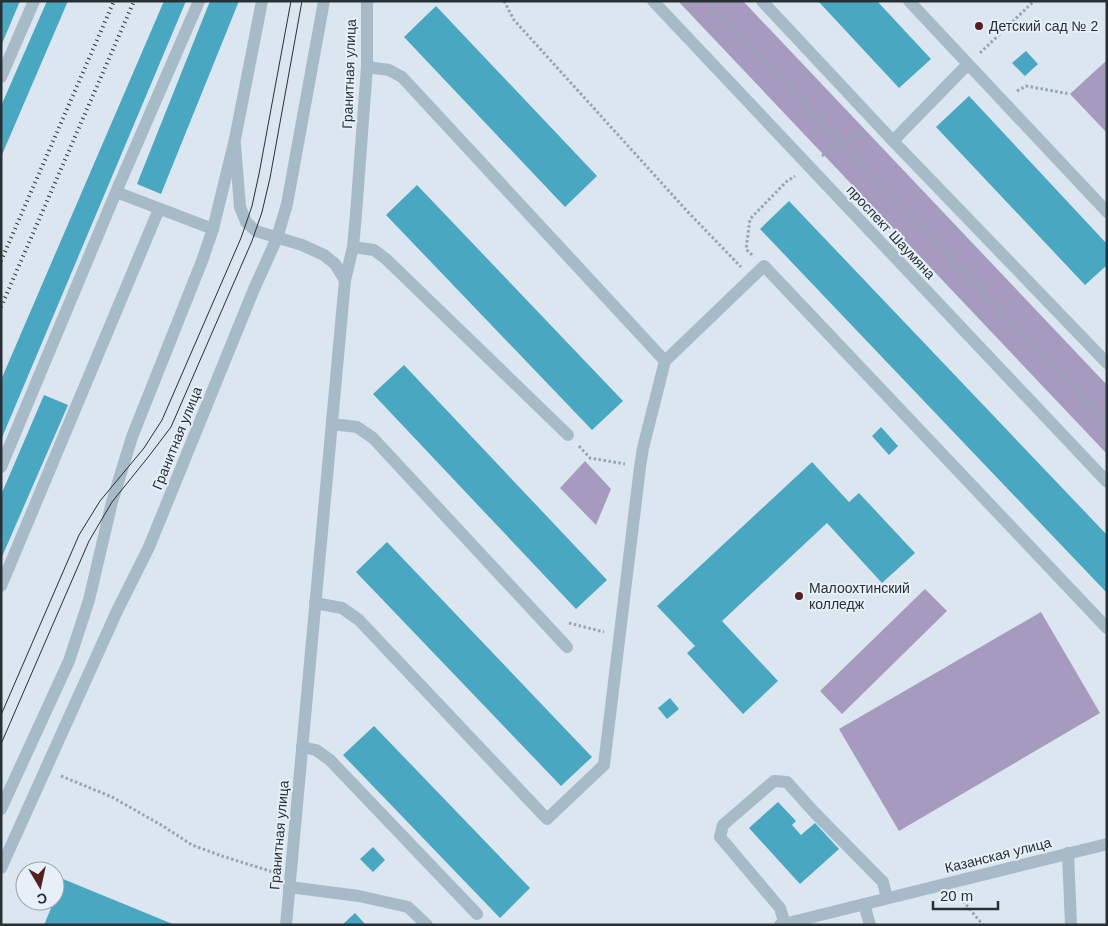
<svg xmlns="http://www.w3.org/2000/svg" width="1108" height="926" font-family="Arial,sans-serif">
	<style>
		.green { fill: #a69bbf }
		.building { fill: #49a7c1 }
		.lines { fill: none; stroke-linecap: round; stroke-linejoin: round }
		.path { stroke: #92a6b4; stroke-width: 3; stroke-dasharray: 2.5 2.5; stroke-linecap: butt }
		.service { stroke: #a7bac8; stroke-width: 12 }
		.minor { stroke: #a7bac8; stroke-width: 12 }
		.tertiary { stroke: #a7bac8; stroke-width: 12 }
		.tram { stroke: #273135; stroke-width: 1 }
		.rail { stroke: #273135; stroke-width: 4; stroke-dasharray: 1 4; stroke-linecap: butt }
		.poi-dot { fill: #54211f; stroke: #e7eff8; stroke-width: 2 }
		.labels { text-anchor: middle; stroke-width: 4; stroke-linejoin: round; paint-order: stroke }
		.poi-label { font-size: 14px; fill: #273135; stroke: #e7eff8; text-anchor: start }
		.street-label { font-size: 14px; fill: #273135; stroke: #e7eff8 }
	</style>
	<rect width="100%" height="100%" fill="#dbe6f0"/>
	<!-- green -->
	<path class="green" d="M678 1H743L1107 385V454Z
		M1107 60V133L1070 94Z
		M585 461 611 489 596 525 560 488Z
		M925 589 947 611 842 714 820 691Z
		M1041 612 1100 713 899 831 839 729Z"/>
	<!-- building -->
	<path class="building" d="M1 1H20L1 46Z
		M47 1H68L1 157V106Z
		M164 1H186L1 440V380Z
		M210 1H239L161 194 137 184Z
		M818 1H877L931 59 899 88Z
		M436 6 597 176 565 207 404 37Z
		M1026 51 1038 64 1025 76 1012 63Z
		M969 96 1107 244V265L1085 285 936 127Z
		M417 185 623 401 592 430 386 215Z
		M789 201 1107 535V593L760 229Z
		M404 365 607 580 576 609 373 394Z
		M44 395 68 405 1 559V495Z
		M881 427 898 446 889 455 872 436Z
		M812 462 849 502 859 493 915 553 882 583 827 523 722 621 778 681 743 714 687 653 695 646 657 606Z
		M387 542 592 757 561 786 356 572Z
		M670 698 679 709 667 719 658 708Z
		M374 726 530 888 500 918 343 755Z
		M778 802 796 821 792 825 801 835 815 823 839 849 800 884 749 828Z
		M373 847 385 860 373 872 360 859Z
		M63 879 175 925H44L54 901H55V898Z
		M355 913 366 925H342Z"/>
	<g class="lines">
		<!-- path -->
		<path class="path" d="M504 1 514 20 687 211 741 267
			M707 1 1107 423
			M980 53 1034 1
			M1017 91 1026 86 1070 94
			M822 156 841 143 863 134
			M752 255 746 249 750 219 786 182 795 176
			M579 446 590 458 625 464
			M569 623 604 632
			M61 776 112 797 163 826 192 845 222 856 270 871 274 875
			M963 901 983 925"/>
		<!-- service -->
		<path class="service" d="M909 1 1107 212
			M367 67 389 70 402 77 665 361
			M1 77 34 1
			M893 141 968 64
			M116 192 213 229
			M353 247 374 250 386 259 568 435
			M332 424 357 427 373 438 567 647
			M1 467 116 192 199 1
			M1 586 159 209
			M315 603 342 608 359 620 547 819 604 765 640 467 643 448 665 361 764 266 1107 628
			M302 747 316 750 330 760 477 914
			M1068 853 1071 925
			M289 887 359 896 408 907 427 925
			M864 904 870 925
			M785 924 780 908 720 837 723 825 774 781 787 782 813 811 883 882 887 898"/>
		<!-- minor -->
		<path class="minor" d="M235 145 240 207 246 222 256 231 302 245 324 255 335 264 345 280
			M286 925 345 280 353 247 356 214 367 67V1
			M780 925 1107 844"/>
		<!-- tertiary -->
		<path class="tertiary" d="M653 1 1107 482
			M762 1 893 141 1107 363
			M1 809 69 661 89 600 112 502 132 437 202 261 213 229 235 139 262 1
			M1 868 117 611 149 547 254 289 277 238 287 204 324 1"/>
		<!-- tram -->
		<path class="tram" d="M1 715 79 535 100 501 144 448 162 420 241 238 252 206 259 174 291 1
			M1 744 89 541 112 502 149 456 171 427 252 241 262 212 270 178 302 1"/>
		<!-- rail -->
		<path class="rail" d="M1 261 114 1
			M1 307 134 1"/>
	</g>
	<!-- markers -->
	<g class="poi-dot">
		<circle cx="979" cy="26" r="5"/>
		<circle cx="799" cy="596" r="5"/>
	</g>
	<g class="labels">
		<!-- poi labels -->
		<g class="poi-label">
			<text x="989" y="31">Детский сад № 2</text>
			<text x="809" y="593">Малоохтинский<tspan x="809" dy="16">колледж</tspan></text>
		</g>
		<!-- street labels -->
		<g class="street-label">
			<text transform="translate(349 74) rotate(-88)" y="5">Гранитная улица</text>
			<text transform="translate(891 232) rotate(47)" y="5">проспект Шаумяна</text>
			<text transform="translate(177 438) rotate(-68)" y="5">Гранитная улица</text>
			<text transform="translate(279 835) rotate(-85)" y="5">Гранитная улица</text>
			<text transform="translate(998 855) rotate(-14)" y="5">Казанская улица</text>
		</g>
	</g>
	<!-- border -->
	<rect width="1108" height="926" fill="none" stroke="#273135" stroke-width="5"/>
	<!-- north arrow -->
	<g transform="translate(40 886) rotate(171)"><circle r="24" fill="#e7eff8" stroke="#9aa3aa"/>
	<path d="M0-4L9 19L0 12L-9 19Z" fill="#54211f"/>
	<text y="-8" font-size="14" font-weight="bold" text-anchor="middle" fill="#273135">С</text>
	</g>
	<!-- scale -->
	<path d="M933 901v8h65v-8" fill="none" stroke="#273135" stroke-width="2.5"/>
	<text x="940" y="901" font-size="15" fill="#273135" stroke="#e7eff8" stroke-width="4" paint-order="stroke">20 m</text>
</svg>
